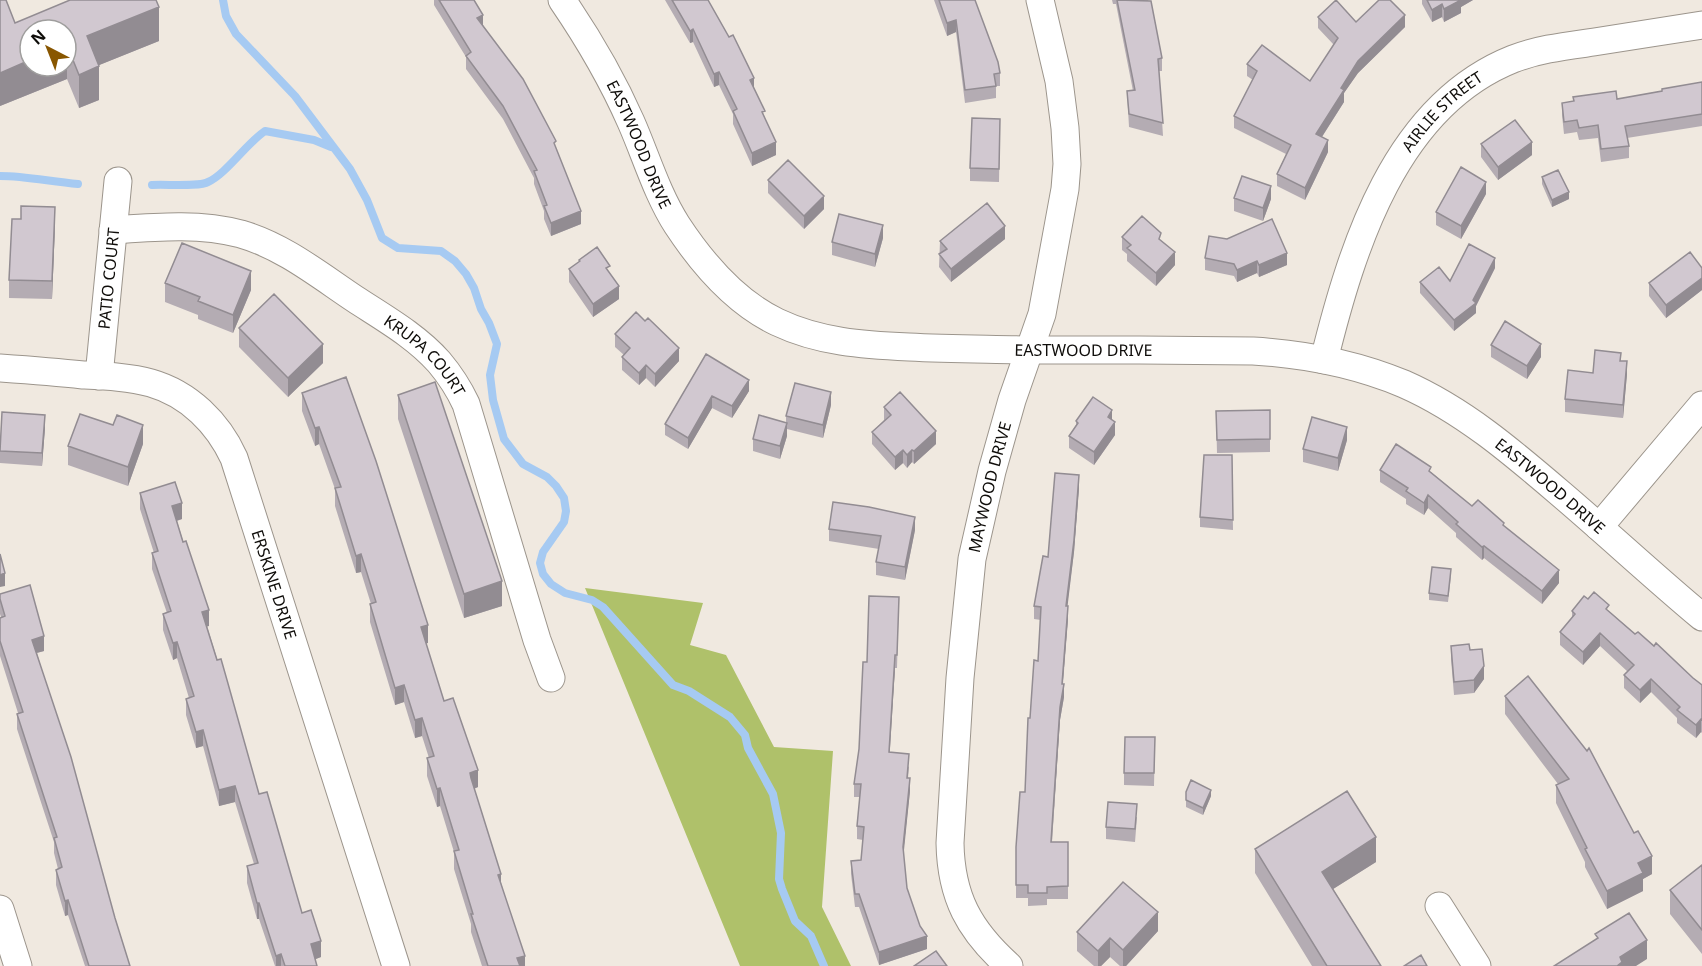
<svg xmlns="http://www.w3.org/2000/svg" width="1702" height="966" font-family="'Noto Sans',sans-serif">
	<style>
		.forest { fill: #afc16a }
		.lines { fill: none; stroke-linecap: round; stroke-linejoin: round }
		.stream { stroke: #a6caf2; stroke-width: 8 }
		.street-casing { stroke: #9c958c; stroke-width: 29 }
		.street { stroke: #fff; stroke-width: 27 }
		.wall { fill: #b4acb3 }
		.shaded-wall { fill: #928c92 }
		.building { fill: #d1c8d0; stroke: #928c92; stroke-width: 1.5 }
		.labels { text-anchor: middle; stroke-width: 6; stroke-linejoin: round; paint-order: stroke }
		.street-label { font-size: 16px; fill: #0f0d0a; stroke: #fff }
	</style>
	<rect width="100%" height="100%" fill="#f0e9e0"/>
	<!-- forest -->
	<path class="forest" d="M585 588 703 603 690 645 726 655 774 747 833 751 822 907 851 966H740Z"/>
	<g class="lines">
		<!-- stream -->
		<path class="stream" d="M223 0 226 16 236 34 295 96 350 169 367 200 382 238 398 248 441 251 455 261 466 274 474 288 481 309 489 323 497 344 490 375 493 400 504 439 523 464 547 477 556 486 564 498 566 511 564 522 543 552 540 563 543 574 551 584 565 593 592 600 603 607 673 685 689 691 730 717 745 735 748 748 773 794 781 833 779 879 782 889 795 921 811 936 824 966
			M0 176C26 176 52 182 78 184
			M152 185C164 184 200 187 208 182 226 174 246 144 265 131L314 140 331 147"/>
		<defs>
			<g id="street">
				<path id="s1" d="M562 0C588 38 612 79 631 122 646 156 657 194 677 225 702 263 735 302 777 322 819 342 863 345 909 347 948 349 987 349 1026 350 1102 350 1177 350 1253 351 1304 354 1356 364 1404 384 1463 410 1512 452 1561 494 1608 534 1654 577 1702 617"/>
				<path id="s2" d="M113 230C156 227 199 223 241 234 283 246 319 275 355 299 384 318 416 336 439 362 450 375 459 389 466 404L537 640 551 678"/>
				<path id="s3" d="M1324 360C1352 247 1395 106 1513 59 1539 49 1566 46 1594 42 1630 36 1666 31 1702 25"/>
				<path id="s4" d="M0 368C28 370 55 372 83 375 105 376 130 377 151 383 189 394 218 423 234 458L396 966"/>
				<path id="s5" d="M99 376 118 181"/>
				<path d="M1599 527 1702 405"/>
				<path d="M1439 906 1477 966"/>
				<path d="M0 909 18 966"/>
				<path id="s6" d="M1009 966C969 930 951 897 950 843L960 678 972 559 992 471 1012 400 1042 314 1065 189 1067 164 1065 128 1059 81 1040 0"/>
			</g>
		</defs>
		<!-- street casing -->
		<use href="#street" class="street-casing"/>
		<!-- street -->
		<use href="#street" class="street"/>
	</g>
	<!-- wall -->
	<path class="wall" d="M0 0 15 23 159 41 99 65V100L79 108 67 79 0 106Z
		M434 0H474L483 25 556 148 581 224 551 236 544 219V211L534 184V178L503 119 466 69V57L434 5Z
		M665 0H708L754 89 765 118 776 155 752 166 733 124V114L719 85 714 87 693 42 690 43Z
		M934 0H975L1000 73V86H996V98L965 103 956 32 947 36Z
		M1112 0H1148L1162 58V71H1159L1163 136 1129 127 1127 91H1133L1116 4H1113Z
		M1422 0H1473L1461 7V13L1444 22 1442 17 1432 22 1422 4Z
		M1318 17 1405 27 1358 73 1344 93V102L1322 137 1328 152 1305 200 1277 186V174L1286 154 1234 128V116L1253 80 1247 76V64L1310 81 1334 45 1318 28Z
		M1702 82V126L1627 138 1629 146V158L1601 162 1598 138 1579 140 1577 132 1564 134 1562 115V103L1573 101V97L1617 99 1662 91Z
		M1000 119 999 182 970 181V168Z
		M1481 144 1532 155 1498 180 1481 157Z
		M1542 177 1569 199 1552 207 1542 184Z
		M768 180 824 209 804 229 768 193Z
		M1486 194 1461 239 1436 225V212Z
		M1234 198 1271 199 1263 221 1234 211Z
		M55 225 52 299 9 298V280Z
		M1209 236 1287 265 1259 277 1257 273 1237 282 1234 276 1205 270V258Z
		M1122 237 1161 241 1175 265 1156 286 1127 261V254L1122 250Z
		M883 238 875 267 832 255V242Z
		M1005 239 951 282 939 267 940 241Z
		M579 260 610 274 619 299 593 317 569 282V269L579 262Z
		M1495 268 1476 306V313L1454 331 1420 293V282L1450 281Z
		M1702 268V290L1666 318 1649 296V283Z
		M165 283 251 290 233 333 198 319V315L165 302Z
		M239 328 323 363 288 397 239 347Z
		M615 334 679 361 655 387 646 378 639 385 622 370V357L624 355 615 347Z
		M1491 345 1541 357 1527 379 1491 357Z
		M706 354 749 391 732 418 712 408 688 449 665 435V424Z
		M1621 361 1627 374 1623 418 1565 412V399L1593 373Z
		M302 393 428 643H426L444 701 478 787 474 789 525 966H482L471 932V924L454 869V852L440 806 437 807 427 776V758H429L422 736 415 738 404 702 395 705 370 622V604H371L361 572 356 573 335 506V489L319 444 315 446 302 411Z
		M398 395 502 606 464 618 398 419Z
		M831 405 823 438 787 429V436L780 459 753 451V439L786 423V416Z
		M884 407 936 444 914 464 912 462 907 468 903 463 895 470 872 444V432L884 420Z
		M1270 410V452L1217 453 1216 411Z
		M1076 421 1115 435 1094 465 1069 448V436L1076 425Z
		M45 428 42 466 0 463V437Z
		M1347 440 1338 471 1303 462V449Z
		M143 444 128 486 68 465V446Z
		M1232 455 1233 530 1200 527V517Z
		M1380 470 1431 472 1472 506 1504 526 1559 583 1542 604 1484 558 1482 560 1456 537V533L1428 508 1424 515 1406 504V499L1380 482Z
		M1079 488 1074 552 1067 606 1068 619 1063 684 1064 697 1060 720 1052 842H1068V899H1047V905L1028 906V898H1016V847L1025 792 1030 718 1038 661 1041 620 1034 619V606L1048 557Z
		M140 493 182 519 177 521 209 626H207L259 794 302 913 321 957 315 959 317 966H275L259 919H257L247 883V866L254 864 235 802 219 806 203 746 196 748 186 715V699L189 698 177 658 173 660 163 630V614L167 613 152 569V553H154L140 509Z
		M829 529 915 530 905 580 876 575V562L879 549 829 541Z
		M1451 576 1448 602 1429 600V593Z
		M0 594 44 651 37 653 115 918 130 966H85L68 915 65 916 56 885V870L58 869 54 853V842L17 729V714L18 713 0 656V618L1 617 0 614Z
		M899 597 897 668H895L889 752 909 767 908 778 910 791 903 854 907 888 927 949 879 965 859 907H855L851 874V861L861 860 863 840 857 839V826L860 797H854V784L859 749 867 662Z
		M1588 599 1609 611 1635 634 1654 646 1702 685V733L1701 732 1696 738 1677 723V718L1651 692 1640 703 1624 688V675L1628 672 1600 646 1583 665 1560 645V632L1572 619V611Z
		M1451 646 1470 650 1484 679 1474 693 1454 695 1451 659Z
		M1505 696 1652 874 1643 879V891L1607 909 1585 867V862L1556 803V785L1558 784 1505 714Z
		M1155 737 1154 786 1124 785V773Z
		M1186 792 1211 796 1203 815 1186 807Z
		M1137 817 1135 842 1106 839V827Z
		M1255 849 1376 862 1333 889 1381 966H1312L1255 873Z
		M1702 865V954L1670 914V890Z
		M1158 931 1126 966H1120L1110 957 1101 966H1094L1077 951V932Z"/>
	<!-- shaded-wall -->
	<path class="shaded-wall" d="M1458 0H1473L1461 7V13L1444 22V9Z
		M1442 4V17L1432 22V10Z
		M159 7V41L87 70V36Z
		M483 15V27L477 18Z
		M1405 15V27L1358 73 1344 93V102L1316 146V134L1341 88 1358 61Z
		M956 20V32L947 36V23Z
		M693 29V42L690 43V31Z
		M67 45V79L0 106V73L30 60V66H66V46Z
		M99 66V100L79 108V75Z
		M719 72V85L714 87V74Z
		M754 78V90L750 80Z
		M1328 140V152L1305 200V188Z
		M776 142V155L752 166V153Z
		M1532 142V155L1498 180V167Z
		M1486 182V194L1461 239V226Z
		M1271 186V199L1263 221V208Z
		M1569 192V199L1552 207V200Z
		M824 196V209L804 229V216Z
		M55 207V225L52 299V281Z
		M581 211V224L551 236V223Z
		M883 225V238L875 267V254Z
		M1005 226V239L951 282V269Z
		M1175 252V265L1156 286V273Z
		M1287 253V265L1259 277V265Z
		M1495 258V268L1476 306V313L1454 331V320L1473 300Z
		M1257 261V273L1237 282V270Z
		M251 271V290L233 333V315Z
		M1702 278V290L1666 318V305Z
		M619 286V299L593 317V304Z
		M323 344V363L288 397V378Z
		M1541 344V357L1527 379V366Z
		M679 348V361L655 387V374Z
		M1627 361V374L1623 418V405Z
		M646 365V378L639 385V373Z
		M749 380V391L732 418V406Z
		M831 392V405L823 438V425Z
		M712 396V408L688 449V438Z
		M1112 410V423L1108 417Z
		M45 415V428L42 466V453Z
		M1115 422V435L1094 465V452Z
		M787 423V436L780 459V446Z
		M143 425V444L128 486V467Z
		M319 427V444L315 446V428Z
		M1347 427V440L1338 471V458Z
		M936 431V444L914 464V451Z
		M903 450V463L895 470V457Z
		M912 450V462L907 468V455Z
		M1079 475V488L1074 552 1066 619V606Z
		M1428 495V508L1424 515V503Z
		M182 503V519L172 522V506Z
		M915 517V530L905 580V567Z
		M1484 546V558L1482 560V547Z
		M361 554V572L356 573V556Z
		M1559 570V583L1542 604V591Z
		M5 573V586L0 587V575Z
		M502 581V606L464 618V594Z
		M1068 606V619L1062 692 1064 684V697L1060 720 1051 855 1060 707Z
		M209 610V626L202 628V612Z
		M428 625V643L421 645V627Z
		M1600 633V646L1583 665V652Z
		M44 636V651L32 654V640Z
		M177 642V658L173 660V643Z
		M895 655V668L889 765V752Z
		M1484 666V679L1474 693V680Z
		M1651 679V692L1640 703V690Z
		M404 685V702L395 705V688Z
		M422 718V736L415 738V720Z
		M1701 719V732L1696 738V725Z
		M203 730V746L196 748V732Z
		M478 770V787L470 790V773Z
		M910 778V791L903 860V847Z
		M235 786V802L219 806V790Z
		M440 788V806L437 807V789Z
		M1211 790V796L1203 815V808Z
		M1376 837V862L1322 896V872Z
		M1652 856V874L1643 879V891L1607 909V891L1638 863Z
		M501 874V891L498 875Z
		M68 900V915L65 916V901Z
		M257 903H259V919H257Z
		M1158 912V931L1126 966H1123V950Z
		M927 936V949L879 965V952Z
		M1110 938V957L1101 966H1098V951Z
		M1647 940V959L1636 966H1617L1620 957Z
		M321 941V957L311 961V944Z
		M281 954V966H276V956Z
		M525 956V966H517V958Z"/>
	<!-- building -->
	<path class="building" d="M0 0H6L15 23 70 0H156L159 7 87 36 99 66 79 75 67 45 66 46V30H30V60L0 73Z
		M439 0H474L483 15 477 18 523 79 556 141 554 143 581 211 551 223 544 206 547 205 534 171 537 170 503 106 466 56 471 52Z
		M672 0H708L729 37 733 35 754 78 750 80 765 111 762 112 776 142 752 153 733 111 737 109 719 72 714 74 693 29 690 31Z
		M939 0H975L998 62 1000 73 994 74 996 86 965 90 956 20 947 23Z
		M1117 0 1151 1 1162 58 1158 59 1163 123 1129 114 1127 91 1135 90Z
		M1336 0 1356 22 1379 0H1390L1405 15 1358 61 1341 88 1344 90 1316 134 1328 140 1305 188 1277 174 1291 145 1234 116 1257 71 1247 64 1262 45 1310 81 1338 38 1318 17Z
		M1427 0H1461L1444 9 1442 4 1432 10Z
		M1702 82V114L1625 126 1629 146 1601 149 1598 125 1579 128 1577 120 1564 122 1562 103 1574 101 1573 97 1616 91 1617 99 1662 91V89Z
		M972 118 1000 119 999 169 970 168Z
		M1515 120 1532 142 1498 167 1481 144Z
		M788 160 824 196 804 216 768 180Z
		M1461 167 1486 182 1461 226 1436 212Z
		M1558 170 1569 192 1552 200 1542 177Z
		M1242 176 1271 186 1263 208 1234 198Z
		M987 203 1005 226 951 269 939 254 947 249 940 241Z
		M21 206 55 207 52 281 9 280 12 219H21Z
		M839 214 883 225 875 254 832 242Z
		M1142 216 1161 233 1159 239 1175 252 1156 273 1127 248 1131 245 1122 237Z
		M1272 219 1287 253 1259 265 1257 261 1237 270 1234 264 1205 258 1209 236 1227 239Z
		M182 243 251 271 233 315 198 301 200 297 165 283Z
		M1469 244 1495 258 1473 300 1476 303 1454 320 1420 282 1439 267 1450 281Z
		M597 247 610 266 606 268 619 286 593 304 569 269 580 261 579 260Z
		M1690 252 1702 268V278L1666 305 1649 283Z
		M274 294 323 344 288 378 239 328Z
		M636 312 645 321 648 318 679 348 655 374 646 365 639 373 622 357 630 348 615 334Z
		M1505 321 1541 344 1527 366 1491 345Z
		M1595 350 1621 353 1620 361H1627L1623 405 1565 399 1568 370 1593 373Z
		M706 354 749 380 732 406 712 396 688 438 665 424Z
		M346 377 376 461 428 625 421 627 444 701 453 698 478 770 470 773 471 778 501 874 498 875 525 956 517 958 520 966H488L471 914H473L454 851 459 850 440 788 437 789 427 758 434 756 422 718 415 720 404 685 395 688 370 604 376 602 361 554 356 556 335 488 341 487 319 427 315 428 302 393Z
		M435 382 502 581 464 594 398 395Z
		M795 383 831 392 823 425 786 416Z
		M900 392 936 431 914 451 912 450 907 455 903 450 895 457 872 432 891 415 884 407Z
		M1093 397 1112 410 1108 417 1115 422 1094 452 1069 436 1078 423 1076 421Z
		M1270 410V439L1217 440 1216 411Z
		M2 412 45 415 42 453 0 451Z
		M80 414 113 425 117 415 143 425 128 467 68 446Z
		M759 415 787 423 780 446 753 439Z
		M1312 417 1347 427 1338 458 1303 449Z
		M1396 444 1431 467 1429 471 1472 506 1478 500 1504 523 1503 525 1559 570 1542 591 1484 546 1482 547 1456 524 1458 522 1428 495 1424 503 1406 491 1408 488 1380 470Z
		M1204 455H1232L1233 520 1200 517Z
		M1055 473 1079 475 1074 540 1066 606H1068L1062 684H1064L1060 707 1051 842H1068V886L1047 887V893H1028V885H1016V847L1020 792H1025L1028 718H1030L1034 660 1038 661 1041 607 1034 606 1043 556 1048 557Z
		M175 482 182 503 172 506 183 542 186 541 209 610 202 612 217 660 221 659 227 680 259 794 267 792 302 913 311 910 321 941 311 944 317 966H285L281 954 276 956 259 903H257L247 866 258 863 235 786 219 790 203 730 196 732 186 699 194 696 177 642 173 643 163 614 171 611 152 553 158 551 140 493Z
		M833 502 869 507 915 517 905 567 876 562 881 536 829 529Z
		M0 554 5 573 0 575Z
		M1432 567 1451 569 1448 596 1429 593Z
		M30 585 44 636 32 640 71 757 115 918 130 966H89L68 900 65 901 56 870 62 867 54 838 57 837 17 714 23 712 0 641V618L5 616 0 599V594Z
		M1594 592 1609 605 1606 609 1635 634 1638 632 1654 646 1656 643 1693 678 1702 685V720L1701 719 1696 725 1677 710 1680 707 1651 679 1640 690 1624 675 1634 665 1600 633 1583 652 1560 632 1575 614 1572 611 1584 596 1588 599Z
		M869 596 899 597 897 655H895L889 752 909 754 907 778H910L903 847 907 888 920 926 927 936 879 952 859 894H855L851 861 861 860 864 827 857 826 861 784H854L859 749 863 662H867Z
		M1469 644 1470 650 1482 649 1484 666 1474 680 1454 682 1451 646Z
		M1528 676 1587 751 1589 748 1634 833 1638 831 1652 856 1638 863 1643 873 1607 891 1585 849 1587 848 1556 785 1569 779 1505 696Z
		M1125 737H1155L1154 773H1124Z
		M1191 780 1211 790 1203 808 1186 800V792Z
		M1347 791 1376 837 1322 872 1381 966H1327L1255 849Z
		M1108 802 1137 804 1135 829 1106 827Z
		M1702 865V930L1670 890Z
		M1123 882 1158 912 1123 950 1110 938 1098 951 1077 932Z
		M1629 913 1647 940 1620 957 1622 962 1617 966H1554L1598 938 1595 934Z
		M936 951 947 966H914Z
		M1421 955 1427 966H1404Z"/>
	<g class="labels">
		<!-- street labels -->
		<g class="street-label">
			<text dy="6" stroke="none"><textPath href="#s3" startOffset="280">AIRLIE STREET</textPath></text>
			<text dy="6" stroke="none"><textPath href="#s1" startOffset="164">EASTWOOD DRIVE</textPath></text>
			<text dy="6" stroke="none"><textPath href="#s5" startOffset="98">PATIO COURT</textPath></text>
			<text dy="6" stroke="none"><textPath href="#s1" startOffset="704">EASTWOOD DRIVE</textPath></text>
			<text dy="6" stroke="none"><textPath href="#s2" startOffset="351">KRUPA COURT</textPath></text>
			<text dy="6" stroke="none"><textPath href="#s1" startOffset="1208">EASTWOOD DRIVE</textPath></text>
			<text dy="6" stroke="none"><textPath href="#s6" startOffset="500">MAYWOOD DRIVE</textPath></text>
			<text dy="6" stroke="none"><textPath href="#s4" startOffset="400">ERSKINE DRIVE</textPath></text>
		</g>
	</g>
	<!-- north arrow -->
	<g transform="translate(48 48) rotate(318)"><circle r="28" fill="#ffffff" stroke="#9f9e9d" stroke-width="1.5"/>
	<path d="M0-4.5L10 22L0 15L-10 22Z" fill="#885600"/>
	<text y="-9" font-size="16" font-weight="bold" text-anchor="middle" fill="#0f0d0a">N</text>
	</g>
</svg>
